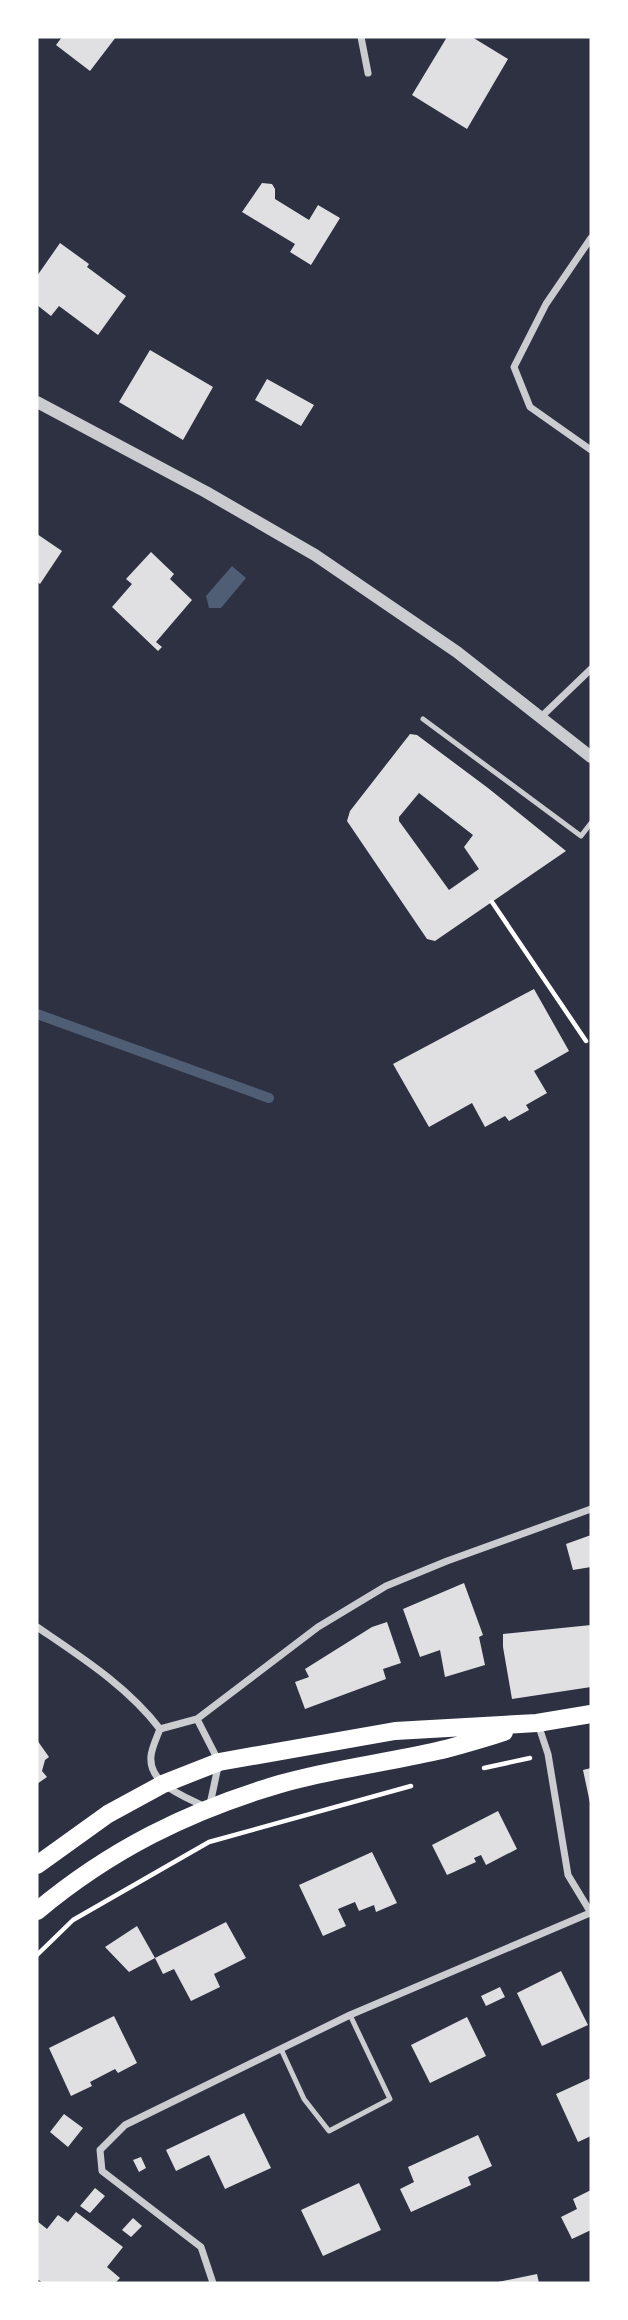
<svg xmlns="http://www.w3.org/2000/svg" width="628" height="2320" font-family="Inter,sans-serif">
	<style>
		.water { fill: #4f5d75 }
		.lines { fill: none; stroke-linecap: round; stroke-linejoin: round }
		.stream { stroke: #4f5d75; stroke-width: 10 }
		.building { fill: #e0e0e3; fill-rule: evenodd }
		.path { stroke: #fff; stroke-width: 4.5 }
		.service { stroke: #caccd0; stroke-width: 5 }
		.minor { stroke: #caccd0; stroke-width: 7 }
		.tertiary { stroke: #caccd0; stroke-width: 12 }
		.primary { stroke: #fff; stroke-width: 18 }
	</style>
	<rect width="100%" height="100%" fill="#2d3142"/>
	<!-- water -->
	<path class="water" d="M232 566 246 578 221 608H209L206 596Z"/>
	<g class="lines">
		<!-- stream -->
		<path class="stream" d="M37 1014 269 1098"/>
	</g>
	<!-- building -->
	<path class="building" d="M62 37H116L90 71 56 45Z
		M447 37H472L508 59 467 129 412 95Z
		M262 183 272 184 275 189V199L309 220 318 205 340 218 311 265 290 252 295 244 242 212Z
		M60 243 89 264 87 267 126 296 98 335 59 306 51 316 37 305V276Z
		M150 350 213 387 183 440 119 402Z
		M267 379 314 405 301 426 255 400Z
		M37 534 62 551 40 584 37 582Z
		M151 552 174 574 170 579 192 600 156 642 162 647 158 651 112 607 132 584 126 579Z
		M410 734 417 735 488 788 566 851 435 941 427 939 347 821 350 811ZM419 793 473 835 464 847 479 869 449 890 399 821V817Z
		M534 989 569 1051 534 1071 547 1093 526 1105 529 1110 509 1121 505 1116 485 1127 472 1103 429 1127 393 1064Z
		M591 1535V1567L573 1570 566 1544Z
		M464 1583 483 1635 479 1637 485 1665 445 1677 440 1650 420 1657 403 1609Z
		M387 1622 401 1663 383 1669 386 1679 305 1709 295 1682 309 1677 305 1669 372 1627Z
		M591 1625V1687L512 1699 503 1647V1634Z
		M37 1740 49 1757 45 1760 42 1771 47 1777 37 1784Z
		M591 1768V1803H590L583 1770Z
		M498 1811 517 1849 486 1865 481 1855 474 1858 476 1862 447 1875 432 1845Z
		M372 1852 397 1903 376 1912 374 1905 359 1911 355 1902 338 1909 346 1926 323 1936 299 1885Z
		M226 1922 246 1958 214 1974 220 1987 191 2001 174 1969 163 1974 155 1958Z
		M137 1926 155 1958 129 1972 105 1947Z
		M561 1971 588 2025 542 2046 517 1993Z
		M500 1987 505 1997 486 2006 481 1996Z
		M114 2016 137 2063 118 2073 115 2069 90 2082 92 2086 71 2096 49 2048Z
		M467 2017 486 2056 430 2083 411 2045Z
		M591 2078V2136L578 2142 556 2094Z
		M244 2113 271 2168 225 2189 209 2155 176 2171 166 2150Z
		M64 2114 83 2128 68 2147 50 2132Z
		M478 2135 492 2166 468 2177 471 2185 411 2212 400 2189 414 2182 408 2167Z
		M141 2157 146 2168 139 2172 133 2160Z
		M359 2183 381 2230 323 2256 301 2210Z
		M95 2188 105 2196 90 2213 80 2206Z
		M591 2190V2230L572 2239 561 2217 577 2209 573 2199Z
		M76 2212 123 2247 107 2267 120 2278 115 2283H43L37 2279V2221L47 2229 58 2215 68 2222Z
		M133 2218 142 2226 131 2237 122 2230Z
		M537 2274 539 2283H498V2282Z"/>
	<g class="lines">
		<!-- path -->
		<path class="path" d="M492 902 586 1041
			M484 1768 530 1758
			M37 1955 73 1920 209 1842 411 1786"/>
		<!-- service -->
		<path class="service" d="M423 719 581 836 591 823
			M281 2049 304 2099 329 2131 390 2099 350 2015"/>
		<!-- minor -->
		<path class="minor" d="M361 37 368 73
			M591 238 546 304 514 367 530 407 591 450
			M541 717 591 669
			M37 1627C81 1657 127 1686 160 1729
			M538 1724 548 1754 568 1875 591 1913
			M160 1729 197 1719 318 1627 386 1586 447 1561 591 1509
			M160 1729C157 1737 152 1747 151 1756 148 1786 188 1797 209 1809L219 1762 197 1719
			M213 2283 201 2247 102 2171 100 2150 125 2125 350 2015 590 1913"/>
		<!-- tertiary -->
		<path class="tertiary" d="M37 402 206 492 315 555 457 652 591 757"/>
		<!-- primary -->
		<path class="primary" d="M37 1865 108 1814 163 1784 219 1762 395 1731 537 1723 591 1714
			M37 1911C110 1850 188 1811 280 1784 332 1769 385 1763 437 1751 459 1746 481 1739 504 1732"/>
	</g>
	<!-- border -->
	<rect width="628" height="2320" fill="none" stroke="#ffffff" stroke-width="77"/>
</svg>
